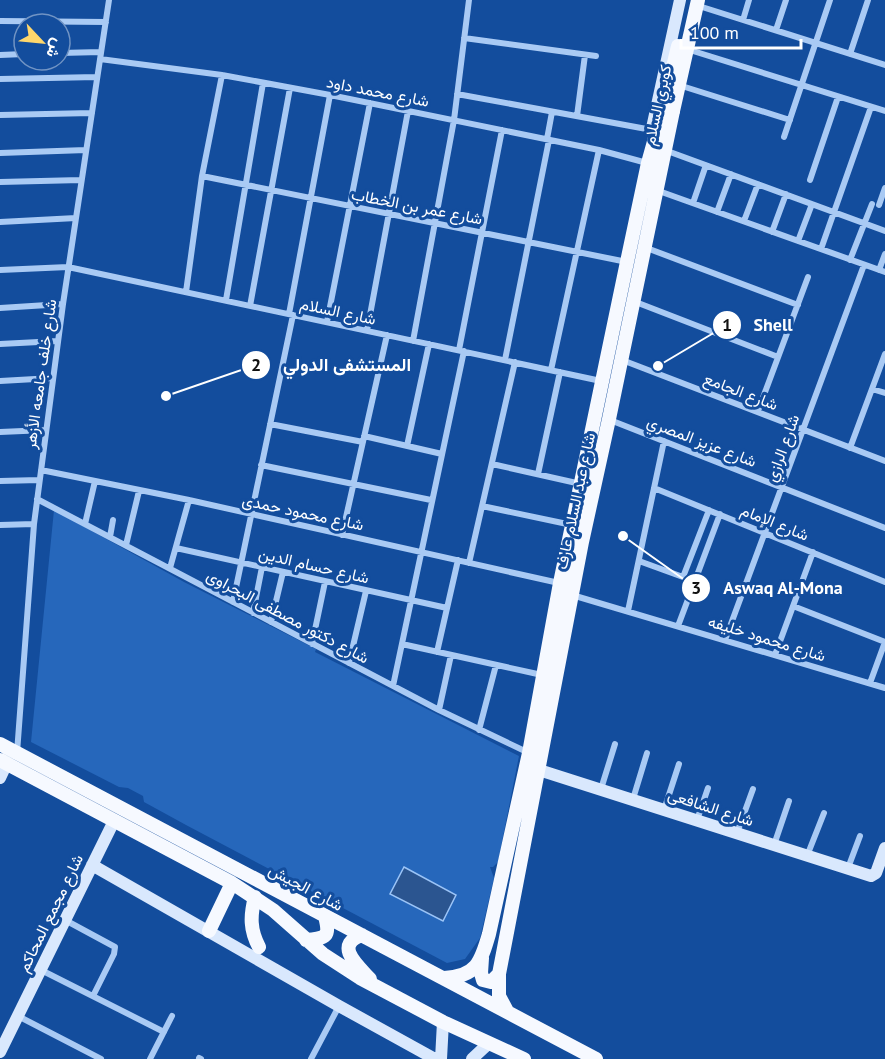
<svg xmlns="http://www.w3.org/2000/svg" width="885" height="1059" font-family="'PT Sans',Vazirmatn,sans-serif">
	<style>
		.green { fill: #2667bb }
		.water { fill: #2b5590; stroke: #9bc4f7; stroke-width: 1.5 }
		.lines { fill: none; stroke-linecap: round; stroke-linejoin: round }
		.street { stroke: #a9caf4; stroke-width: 6 }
		.secondary { stroke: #d9e8fd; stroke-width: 12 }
		.primary { stroke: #f6f9ff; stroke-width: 14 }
		.primary-bridge { stroke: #f6f9ff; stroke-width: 14 }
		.labels { text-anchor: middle; stroke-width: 6; stroke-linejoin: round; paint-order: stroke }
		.street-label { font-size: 16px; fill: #fff; stroke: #134d9d }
		.leader { fill: none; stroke: #fff; stroke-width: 2 }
		.callout-dot { fill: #fff; stroke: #134d9d; stroke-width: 2 }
		.mark-label { font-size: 18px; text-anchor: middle; font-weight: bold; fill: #111 }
		.callout-label { font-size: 18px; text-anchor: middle; font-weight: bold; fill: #fff; stroke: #134d9d; stroke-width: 6; stroke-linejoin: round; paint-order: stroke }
	</style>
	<rect width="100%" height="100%" fill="#134d9d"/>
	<!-- green -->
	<path class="green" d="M54 510 184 582 316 649 315 652 519 756 498 862 493 867H490L494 878 480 938 465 959 447 963 186 825 144 802 143 796 128 788 119 787 31 742Z"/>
	<!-- water -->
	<path class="water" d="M404 867 456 895 443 921 390 894Z"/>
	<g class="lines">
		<!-- street -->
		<path class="street" d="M702 7 885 65
			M743 20 749 0
			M0 21 106 22
			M776 30 786 0
			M464 38 596 56
			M693 51 885 111
			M60 53 101 52
			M850 54 868 0
			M0 55 24 54
			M100 59 222 75 330 95 599 150 647 163
			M0 79 97 77
			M685 87 790 120
			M457 94 652 130
			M0 115 92 113
			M577 116 585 55
			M784 137 830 0
			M547 139 552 112
			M670 152 885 231
			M0 153 86 150
			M202 176 627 262
			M810 180 838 97
			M0 182 81 180
			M656 190 885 272
			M693 203 706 165
			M879 205 885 188
			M717 212 731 174
			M744 221 758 184
			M0 222 76 218
			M772 232 786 194
			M798 241 812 204
			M644 247 798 305
			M821 249 871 107
			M850 260 872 204
			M0 270 68 267 601 381
			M879 270 885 254
			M186 292 202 176 222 75
			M226 300 263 83
			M633 301 778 357
			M250 306 290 88
			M0 308 63 304
			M289 314 330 95
			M327 322 370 103
			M367 331 408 111
			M413 341 454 120 469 0
			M0 344 58 341
			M459 350 502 130
			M505 360 549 140
			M622 360 885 461
			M551 370 599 150
			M0 381 53 378
			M872 389 885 393
			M758 411 808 277
			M610 420 885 528
			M270 424 363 442
			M0 432 46 430
			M364 436 442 454
			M407 446 429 344
			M850 448 885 354
			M492 464 581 484
			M261 465 431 500
			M41 470 189 500 559 583
			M538 474 560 372
			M0 481 39 480
			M654 488 885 582
			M37 499 439 710 529 753
			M482 506 572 525
			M85 524 95 481
			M0 525 34 524
			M342 535 387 335
			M110 537 113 520
			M126 545 139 491
			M176 548 447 608
			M639 561 694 581
			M469 563 515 362
			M170 568 189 500
			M683 577 709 510
			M572 595 885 688
			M233 602 293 315
			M793 606 885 642
			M628 611 664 441
			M253 613 262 567
			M271 622 283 572
			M678 626 720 514
			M725 640 864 265
			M312 644 325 582
			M402 644 542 675
			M437 652 458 560
			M775 655 813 552
			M349 663 366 591
			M870 683 885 642
			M393 686 464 351
			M439 710 451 655
			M479 730 496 665
			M17 753 34 524 63 304 109 0
			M601 789 615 744
			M633 799 647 753
			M664 810 679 764
			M697 820 708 788
			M737 833 753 789
			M774 845 789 801
			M807 856 824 813
			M848 868 860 836
			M65 920 115 947 114 954 93 996
			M41 970 164 1032
			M18 1016 101 1059
			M199 1058 201 1059
			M150 1059 172 1016
			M311 1059 339 1006"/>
		<!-- secondary -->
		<path class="secondary" d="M652 128 680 0
			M539 770 871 876 876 873 885 848
			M0 778 7 763
			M92 865 339 1006 435 1059
			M0 1052 114 821
			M441 1059 443 1022
			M472 1059 488 1044"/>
		<!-- primary -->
		<path class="primary" d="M0 744 596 1059
			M0 760 232 883 273 910 323 954 360 978 443 1022 524 1059
			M255 897C250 916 250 930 259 947
			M209 931 232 883
			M362 935C333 945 358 966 370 979
			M306 940C327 938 330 937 325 916
			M482 958 481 973 483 980 491 982 499 974
			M444 978C476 977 481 962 489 934L529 753 560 583 627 262 648 163 663 109
			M507 1011 499 996V974L582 542 609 419 673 111"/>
		<!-- primary-bridge -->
		<path class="primary-bridge" d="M663 109 678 46
			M673 111 698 0"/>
	</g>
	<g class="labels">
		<!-- street labels -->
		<g class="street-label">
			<text transform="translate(378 91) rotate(11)" y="6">شارع محمد داود</text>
			<text transform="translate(657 105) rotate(-78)" y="6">كوبري السلام</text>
			<text transform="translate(417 206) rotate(11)" y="6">شارع عمر بن الخطاب</text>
			<text transform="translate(338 311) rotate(12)" y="6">شارع السلام</text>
			<text transform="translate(40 374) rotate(-82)" y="6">شارع خلف جامعه الأزهر</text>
			<text transform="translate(741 391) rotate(21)" y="6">شارع الجامع</text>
			<text transform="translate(702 441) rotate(21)" y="6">شارع عزيز المصري</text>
			<text transform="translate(782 448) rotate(-70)" y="6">شارع الرازي</text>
			<text transform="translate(575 501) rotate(-78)" y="6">شارع عبد السلام عارف</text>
			<text transform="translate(303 512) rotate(12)" y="6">شارع محمود حمدى</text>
			<text transform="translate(775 522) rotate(22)" y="6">شارع الإمام</text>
			<text transform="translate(314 565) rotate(13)" y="6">شارع حسام الدين</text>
			<text transform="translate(288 616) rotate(28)" y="6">شارع دكتور مصطفى البحراوى</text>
			<text transform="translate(767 638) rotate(17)" y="6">شارع محمود خليفه</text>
			<text transform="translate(711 807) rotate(18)" y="6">شارع الشافعى</text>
			<text transform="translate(306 887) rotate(28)" y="6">شارع الجيش</text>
			<text transform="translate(50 913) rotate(-64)" y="6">شارع مجمع المحاكم</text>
		</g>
	</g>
	<!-- callouts -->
	<path class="leader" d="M658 366L727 325M166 396L256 365M623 536L696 588"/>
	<g class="callout-dot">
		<circle cx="658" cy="366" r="6"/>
		<circle cx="166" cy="396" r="6"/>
		<circle cx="623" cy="536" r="6"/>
		<circle cx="727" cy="325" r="15"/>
		<circle cx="256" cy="365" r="15"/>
		<circle cx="696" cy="588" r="15"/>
	</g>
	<g class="mark-label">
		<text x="727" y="331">1</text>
		<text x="256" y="371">2</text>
		<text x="696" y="594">3</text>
	</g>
	<g class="callout-label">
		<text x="773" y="331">Shell</text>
		<text x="347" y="371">المستشفى الدولي</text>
		<text x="783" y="594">Aswaq Al-Mona</text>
	</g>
	<!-- north arrow -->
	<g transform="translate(42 42) rotate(116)"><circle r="28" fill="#134d9d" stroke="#7194c4" stroke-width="1.5"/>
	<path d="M0-4.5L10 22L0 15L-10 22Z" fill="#ffd76c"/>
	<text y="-9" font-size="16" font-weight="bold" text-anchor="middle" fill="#ffffff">ش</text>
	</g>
	<!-- scale -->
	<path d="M681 39v9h120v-9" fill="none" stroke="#ffffff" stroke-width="3"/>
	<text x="690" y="39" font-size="18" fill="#ffffff" stroke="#134d9d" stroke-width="4.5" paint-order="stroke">100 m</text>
</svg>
